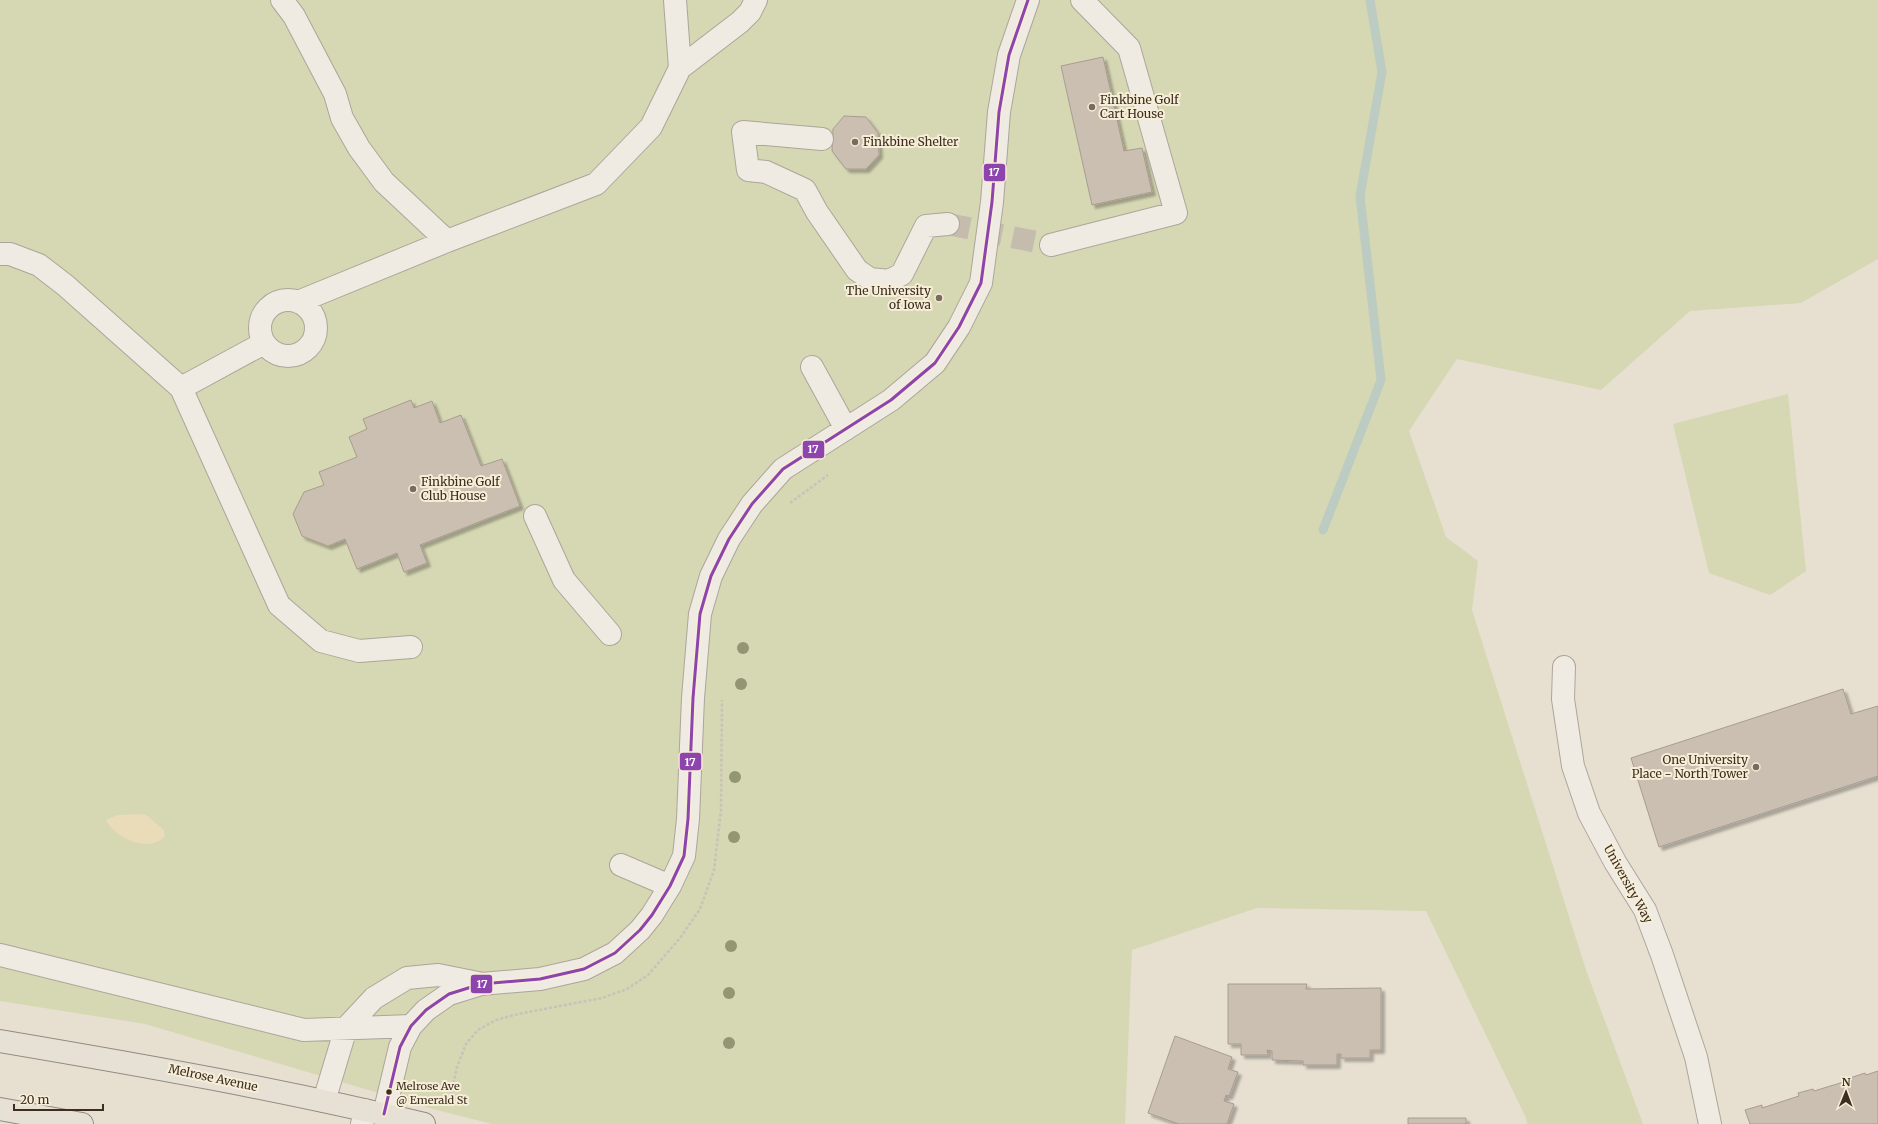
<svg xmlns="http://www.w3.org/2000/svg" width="1878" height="1124" font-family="Merriweather,serif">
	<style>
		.green { fill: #d6d7b3 }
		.sand { fill: #eadcb9 }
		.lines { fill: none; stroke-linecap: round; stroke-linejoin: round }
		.stream { stroke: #bcccc2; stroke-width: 9 }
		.building { fill: #cbbfb2; stroke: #a89c90; filter: url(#shadow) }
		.minor-tunnel { stroke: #c5bcae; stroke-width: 22; stroke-dasharray: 22 11; stroke-linecap: butt }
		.minor-casing { stroke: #ada599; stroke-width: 24 }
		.major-casing { stroke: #928b80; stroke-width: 24 }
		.path { stroke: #c8c2b9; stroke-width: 2.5; stroke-dasharray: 3 2; stroke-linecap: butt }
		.minor { stroke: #efebe3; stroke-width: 22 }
		.major { stroke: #e6e1d4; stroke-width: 22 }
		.bus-1-casing { stroke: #f7eed8; stroke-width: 6 }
		.bus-1 { stroke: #8e44ad; stroke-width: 3 }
		.tree { fill: #929673 }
		.poi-dot { fill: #786c5e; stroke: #f7eed8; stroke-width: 1.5 }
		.bus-dot { fill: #3d2e20; stroke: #f7eed8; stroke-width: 1.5 }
		.labels { text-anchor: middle; stroke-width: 4; stroke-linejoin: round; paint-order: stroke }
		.bus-label { font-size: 11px; fill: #3d2e20; stroke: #f7eed8; text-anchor: start }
		.poi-label { font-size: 12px; fill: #3d2e20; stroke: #f7eed8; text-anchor: start }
		.street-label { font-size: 12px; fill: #3d2e20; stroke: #f7eed8 }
		.line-badge { stroke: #f7eed8; stroke-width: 1.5 }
		.badge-label { font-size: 11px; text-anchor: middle; font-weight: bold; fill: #fff }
	</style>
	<defs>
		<filter id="shadow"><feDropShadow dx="3.5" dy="3.5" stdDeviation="1" flood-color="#0004"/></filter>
	</defs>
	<rect width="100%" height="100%" fill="#e7e0d1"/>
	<!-- green -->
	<path class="green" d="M0 0H1878V259L1801 303 1690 311 1601 390 1457 359 1409 431 1446 537 1478 561 1472 610 1586 970 1643 1124H1527L1526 1118 1426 911 1257 908 1132 950 1125 1124H492L433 1109 145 1024 0 1001Z
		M1788 394 1806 571 1770 595 1709 573 1673 424Z"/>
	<!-- sand -->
	<path class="sand" d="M145 814 164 830 165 836C149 854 115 838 106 820L117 815Z"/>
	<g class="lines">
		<!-- stream -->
		<path class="stream" d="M1323 530 1381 380 1360 196 1382 72 1370 0"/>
	</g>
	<!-- building -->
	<path class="building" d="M1103 57 1124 151 1142 148 1152 192 1092 205 1061 66Z
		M844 116 866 117 878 133 879 155 866 169H846L832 151 833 129Z
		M411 400 414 408 432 401 440 423 461 415 481 466 502 459 520 506 420 545 427 563 404 572 397 553 357 569 345 539 328 546 302 536 293 514 304 492 324 485 319 472 357 457 349 437 367 429 363 419Z
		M1843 689 1851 714 1878 706V776L1659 847 1631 758Z
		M1228 984H1307L1306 989 1381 988V1050H1370V1058H1341V1054H1337V1065H1303V1061L1272 1060V1051L1267 1050 1268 1055H1241V1044H1228Z
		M1175 1036 1232 1057 1228 1069 1238 1072 1229 1096 1226 1095 1224 1101 1234 1104 1227 1124H1179L1148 1113Z
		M1878 1071V1124H1750L1745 1110 1762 1105V1108L1799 1096 1798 1093 1813 1089 1814 1091 1850 1080V1078L1865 1073 1866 1075Z
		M1408 1118H1466V1124H1408Z"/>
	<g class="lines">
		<!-- minor-tunnel -->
		<path class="minor-tunnel" d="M948 224 1051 245"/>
		<defs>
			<path id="minor" d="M282 0 294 16 335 94 342 118 359 148 384 182 447 241 596 184 651 127 680 68 675 0
				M680 68 740 22 750 12 756 0
				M822 139 743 132 748 170 766 172 805 190 817 212 857 270 870 279 889 281 902 274 926 226 948 224
				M1051 245 1176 213 1129 48 1082 0
				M0 254H10L39 265 65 285 181 388 279 605 321 641 359 651 411 647
				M260 328a28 28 0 1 1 56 0a28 28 0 1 1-56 0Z
				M298 302 447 241
				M812 367 846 429
				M181 388 264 343
				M535 516 564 580 610 634
				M1564 667 1563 699 1573 766 1589 813 1615 862 1645 910 1662 955 1696 1057 1710 1124
				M621 865 670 886
				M0 955 304 1030 411 1026
				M324 1101 346 1028 374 998 407 978 438 975 478 983
				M384 1114 400 1047 411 1026 426 1010 449 994 481 984 540 979 584 969 615 953 640 930 652 915 670 886 684 856 688 819 693 698 700 614 711 576 729 539 752 504 783 469 891 400 935 363 959 327 981 283 992 202 999 112 1009 55 1028 0
				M362 1124 365 1110"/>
			<path id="major" d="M0 1041C142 1065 284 1090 424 1124
				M0 1109 82 1124"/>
		</defs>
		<!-- minor casing -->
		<use href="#minor" class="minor-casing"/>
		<!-- major casing -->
		<use href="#major" class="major-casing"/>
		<!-- path -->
		<path class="path" d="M790 503 828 475
			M450 1098 457 1067 466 1044 478 1030 496 1020 518 1014 602 998 627 989 648 975 680 938 700 909 714 870 721 810 722 700"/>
		<!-- minor -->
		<use href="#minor" class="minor"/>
		<!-- major -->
		<use href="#major" class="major"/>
		<defs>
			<path id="bus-1" d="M384 1114 400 1047 411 1026 426 1010 449 994 481 984 540 979 584 969 615 953 640 930 652 915 670 886 684 856 688 819 693 698 700 614 711 576 729 539 752 504 783 469 891 400 935 363 959 327 981 283 992 202 999 112 1009 55 1028 0"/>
		</defs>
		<!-- bus-1 casing -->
		<use href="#bus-1" class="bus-1-casing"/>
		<!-- bus-1 -->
		<use href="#bus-1" class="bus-1"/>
	</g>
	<!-- trees -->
	<g class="tree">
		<circle cx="743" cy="648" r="6"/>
		<circle cx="741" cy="684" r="6"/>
		<circle cx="735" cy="777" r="6"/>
		<circle cx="734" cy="837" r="6"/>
		<circle cx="731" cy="946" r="6"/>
		<circle cx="729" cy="993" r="6"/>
		<circle cx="729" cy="1043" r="6"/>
	</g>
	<!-- markers -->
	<g class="poi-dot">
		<circle cx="1092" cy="107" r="4"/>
		<circle cx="855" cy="142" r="4"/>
		<circle cx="939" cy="298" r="4"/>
		<circle cx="413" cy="489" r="4"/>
		<circle cx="1756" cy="767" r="4"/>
	</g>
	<circle class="bus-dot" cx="389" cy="1092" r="3.5"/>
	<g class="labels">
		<!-- bus labels -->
		<g class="bus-label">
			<text x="396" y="1090">Melrose Ave<tspan x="396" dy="14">@ Emerald St</tspan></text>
		</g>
		<!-- poi labels -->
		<g class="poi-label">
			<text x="1100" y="104">Finkbine Golf<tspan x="1100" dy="14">Cart House</tspan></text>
			<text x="863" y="146">Finkbine Shelter</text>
			<text x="931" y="295" text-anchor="end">The University<tspan x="931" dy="14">of Iowa</tspan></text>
			<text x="421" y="486">Finkbine Golf<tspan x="421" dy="14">Club House</tspan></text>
			<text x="1748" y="764" text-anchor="end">One University<tspan x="1748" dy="14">Place - North Tower</tspan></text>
		</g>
		<!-- street labels -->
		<g class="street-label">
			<text transform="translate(1628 884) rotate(61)" y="4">University Way</text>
			<text transform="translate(213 1078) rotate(12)" y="4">Melrose Avenue</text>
		</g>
	</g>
	<g class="line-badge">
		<rect x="983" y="163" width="23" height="19" rx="4" fill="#8e44ad"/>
		<rect x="802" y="440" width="23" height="19" rx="4" fill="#8e44ad"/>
		<rect x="679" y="752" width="23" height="19" rx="4" fill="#8e44ad"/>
		<rect x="470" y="974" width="23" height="20" rx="4" fill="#8e44ad"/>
	</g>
	<g class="badge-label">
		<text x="994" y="176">17</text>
		<text x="813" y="453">17</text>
		<text x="690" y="766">17</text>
		<text x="482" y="988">17</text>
	</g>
	<!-- north arrow -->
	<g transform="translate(1846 1092) rotate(1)" stroke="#f7eed8" stroke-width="3" paint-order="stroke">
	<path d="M0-3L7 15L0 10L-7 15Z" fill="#3d2e20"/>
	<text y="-6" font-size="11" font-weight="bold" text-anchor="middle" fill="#3d2e20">N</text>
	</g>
	<!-- scale -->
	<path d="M14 1104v6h89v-6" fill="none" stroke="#3d2e20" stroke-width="2"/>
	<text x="20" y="1104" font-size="12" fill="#3d2e20" stroke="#f7eed8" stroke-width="3" paint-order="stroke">20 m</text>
</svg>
